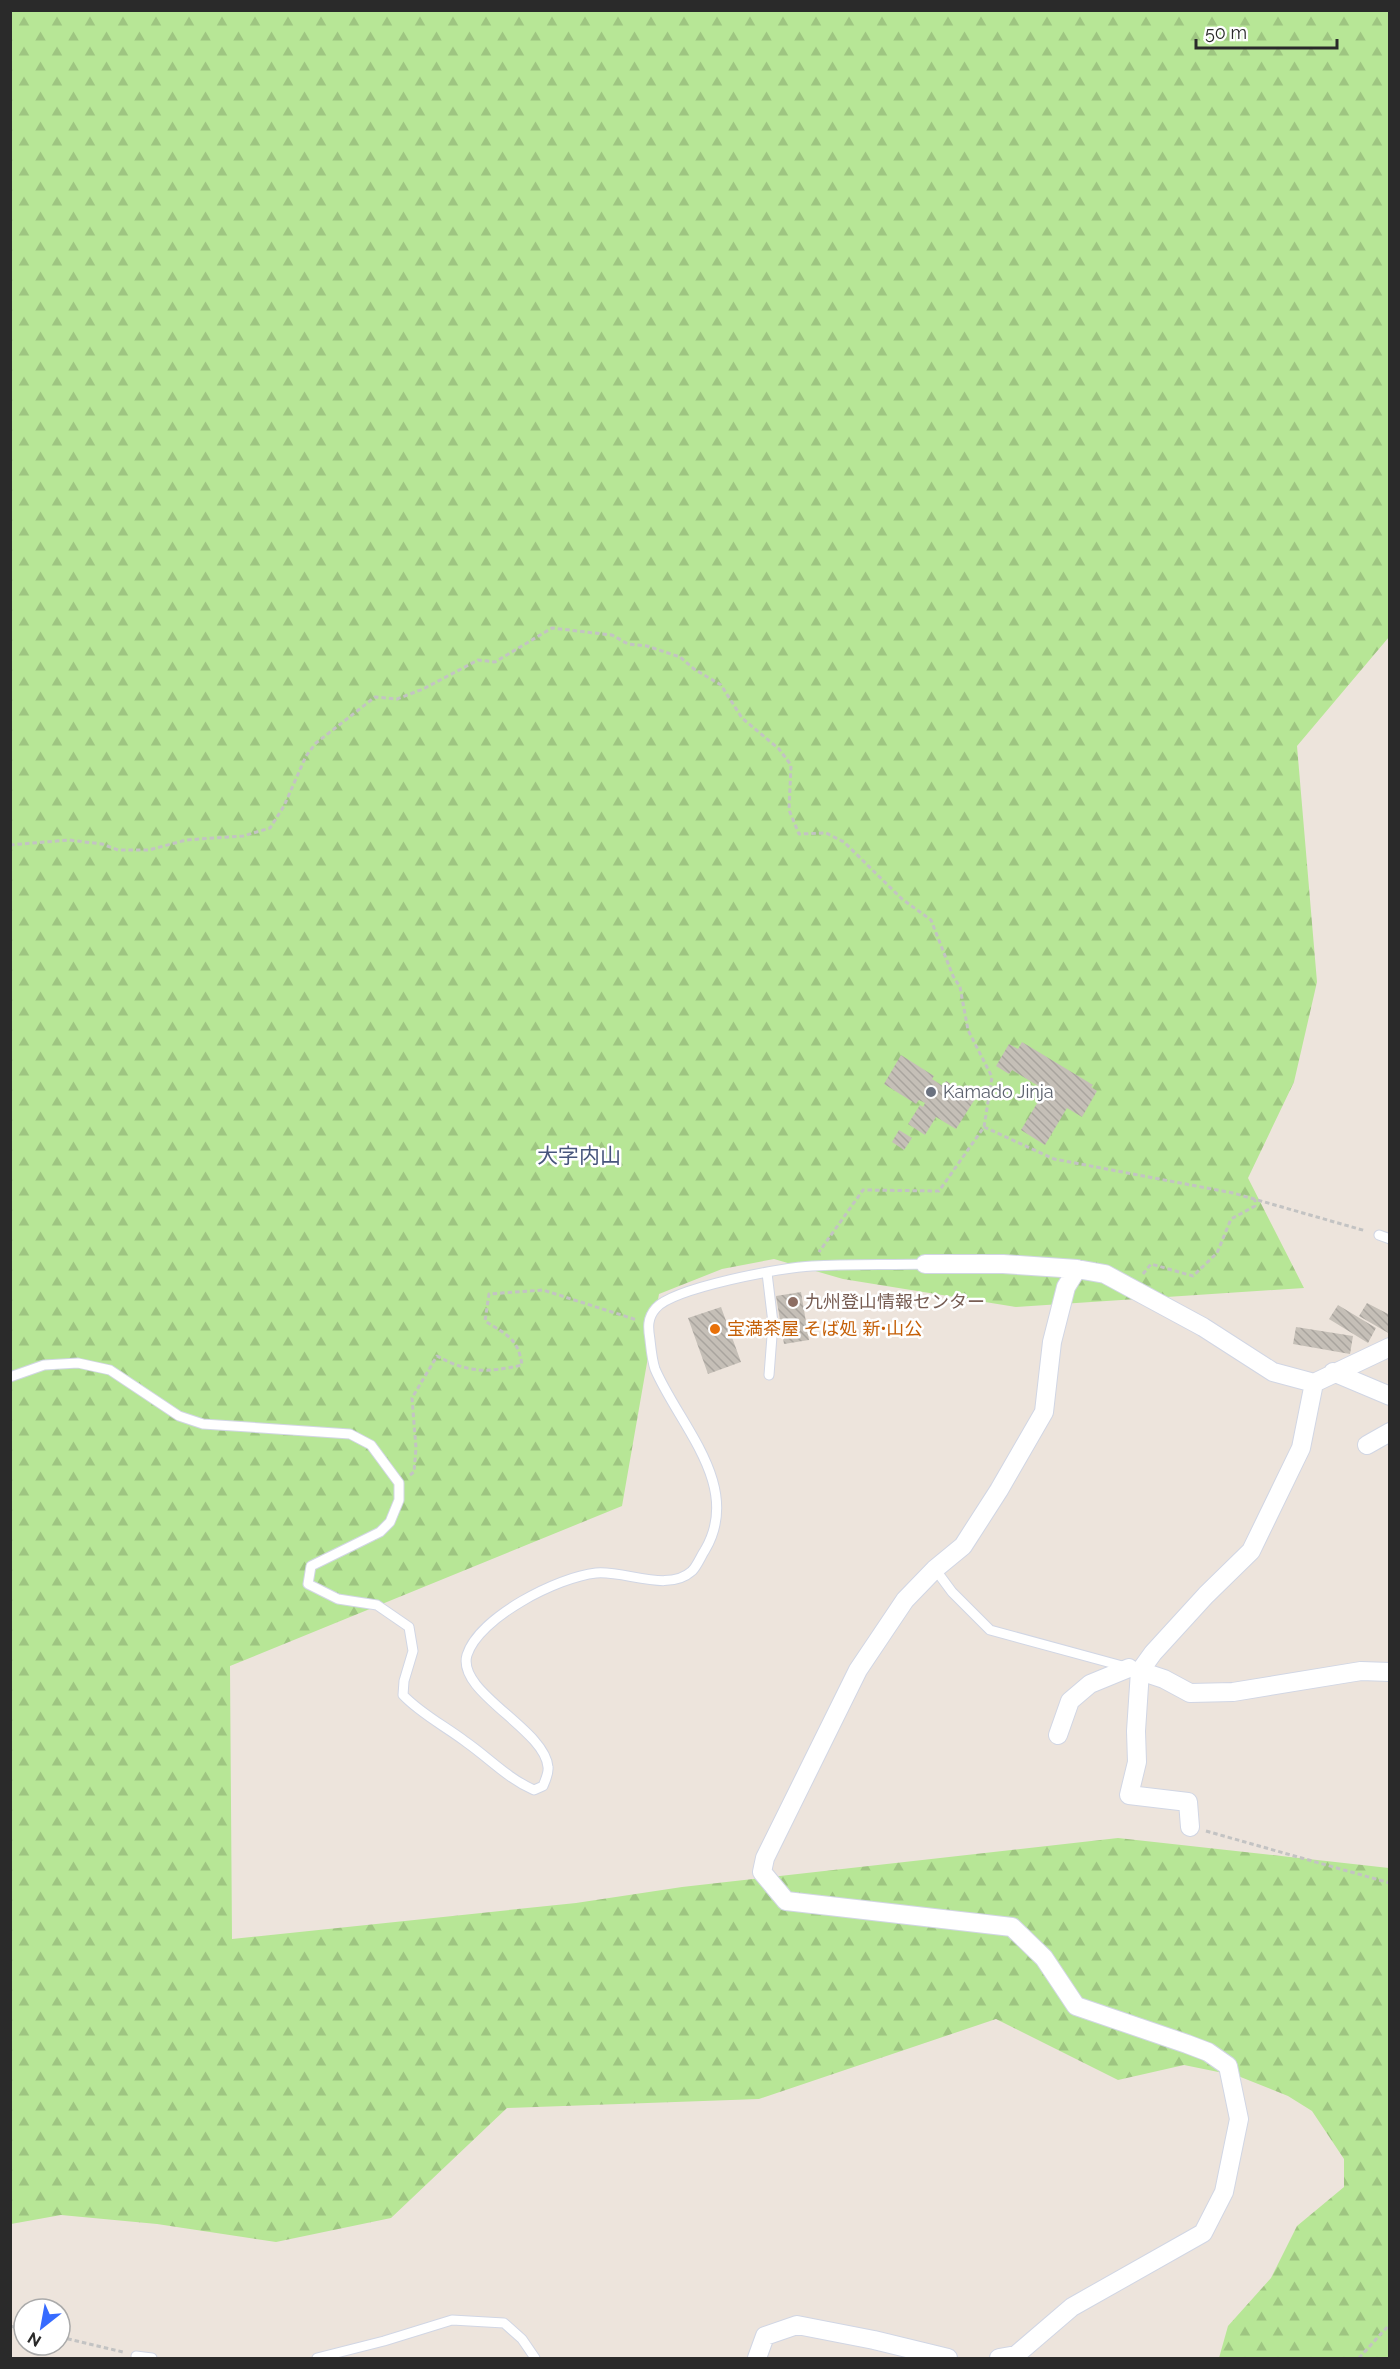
<svg xmlns="http://www.w3.org/2000/svg" width="1400" height="2369" font-family="Raleway,'Noto Sans JP',sans-serif">
	<style>
		.forest { fill: url(#forest-firs) }
		.building { fill: url(#building-back-hatch) }
		.lines { fill: none; stroke-linecap: round; stroke-linejoin: round }
		.lane-casing { stroke: #d1d6e4; stroke-width: 11 }
		.street-casing { stroke: #d1d6e4; stroke-width: 20 }
		.path { stroke: #c3c3c3; stroke-width: 3; stroke-dasharray: 4.5 3; stroke-linecap: butt }
		.lane { stroke: #fff; stroke-width: 9 }
		.street { stroke: #fff; stroke-width: 18 }
		.worship-dot { fill: #6b7280; stroke: #fff; stroke-width: 2 }
		.education-dot { fill: #8d6e63; stroke: #fff; stroke-width: 2 }
		.food-dot { fill: #e8710a; stroke: #fff; stroke-width: 2 }
		.labels { text-anchor: middle; stroke-width: 5; stroke-linejoin: round; paint-order: stroke }
		.worship-label { font-size: 18px; fill: #5b616d; stroke: #fff; text-anchor: start }
		.education-label { font-size: 18px; fill: #785e54; stroke: #fff; text-anchor: start }
		.food-label { font-size: 18px; fill: #c56008; stroke: #fff; text-anchor: start }
		.quarter-label { font-size: 21px; fill: #48567d; stroke: #fff }
	</style>
	<defs>
		<pattern id="forest-firs" width="22" height="20" patternUnits="userSpaceOnUse" patternTransform="scale(1.5)"><rect width="22" height="20" fill="#b7e696"/><path d="M5 1l3.5 6h-7zM16 11l3.5 6h-7z" fill="#9ec581"/></pattern>
		<pattern id="building-back-hatch" width="6" height="6" patternUnits="userSpaceOnUse" patternTransform="scale(1.5)"><rect width="6" height="6" fill="#c5bfb7"/><path d="M-1 5l2 2M0 0l6 6M5-1l2 2" fill="none" stroke="#a9a49e"/></pattern>
	</defs>
	<rect width="100%" height="100%" fill="#ede4dc"/>
	<!-- forest -->
	<path class="forest" d="M11 11H1389V637L1297 746 1317 982 1294 1082 1248 1178 1304 1288 1016 1307 843 1279 774 1259 722 1269 659 1294 622 1506 230 1666 232 1939 576 1903 682 1887 1118 1838 1389 1868V2358H1219L1228 2326 1271 2278 1297 2226 1344 2187V2159L1312 2111 1288 2096 1238 2076 1184 2065 1118 2080 996 2019 759 2099 507 2108 391 2218 276 2242 157 2224 61 2215 11 2224Z"/>
	<!-- building -->
	<path class="building" d="M1022 1042 1093 1085 1091 1087 1097 1091 1082 1117 1067 1108 1045 1145 1021 1130 1045 1090 1012 1070 1009 1074 996 1066 1009 1044 1018 1049Z
		M901 1055 934 1076 932 1079 943 1086 946 1081 975 1099 956 1129 936 1117 925 1135 908 1124 920 1105 923 1107 925 1103 919 1100 916 1104 884 1084Z
		M899 1130 912 1138 904 1150 892 1142Z
		M801 1292 809 1340 784 1344 776 1296Z
		M1367 1303 1390 1315V1334L1359 1316Z
		M1338 1305 1376 1328 1368 1343 1329 1319Z
		M721 1307 741 1362 708 1374 688 1318Z
		M1296 1327 1353 1336 1350 1354 1293 1344Z"/>
	<g class="lines">
		<defs>
			<path id="lane" d="M1379 1235 1390 1239
				M767 1273 773 1323 769 1375
				M10 1377 44 1365 78 1363 110 1370 179 1416 203 1424 350 1434 371 1445 399 1483V1500L390 1522 380 1532 311 1566 308 1584 338 1599 377 1605 409 1627 413 1651 404 1681 403 1695C421 1714 445 1726 466 1742 489 1758 507 1778 534 1790L543 1786C545 1781 549 1773 548 1767 545 1729 456 1692 467 1655 479 1617 558 1577 596 1573 625 1570 668 1593 692 1571 697 1566 701 1556 705 1550 743 1486 679 1425 655 1369 652 1360 651 1349 650 1340 648 1328 647 1318 656 1308 673 1288 783 1267 812 1266 849 1264 887 1265 925 1264
				M935 1569 952 1592 990 1630 1126 1667
				M136 2356 152 2358
				M317 2358 384 2341 452 2320 504 2323 522 2339 535 2358"/>
			<path id="street" d="M925 1264H1003L1077 1269 1105 1274 1203 1327 1273 1372 1314 1383 1390 1347
				M1333 1372 1390 1396
				M1367 1445 1390 1432
				M1140 1671 1164 1679 1190 1693 1233 1692 1361 1671 1390 1672
				M1058 1735 1070 1701 1090 1684 1129 1668
				M1190 1827 1188 1802 1129 1795 1137 1762 1136 1731 1140 1671 1153 1653 1206 1595 1251 1551 1301 1448 1314 1383
				M757 2358 765 2336 797 2325 874 2340 948 2358
				M999 2358 1016 2355 1072 2307 1203 2233 1224 2192 1239 2119 1228 2066 1208 2052 1187 2044 1076 2006 1044 1958 1012 1927 786 1901 762 1872 765 1858 858 1670 905 1600 935 1569 963 1546 999 1490 1044 1412 1052 1342 1066 1287 1077 1269"/>
		</defs>
		<!-- lane casing -->
		<use href="#lane" class="lane-casing"/>
		<!-- street casing -->
		<use href="#street" class="street-casing"/>
		<!-- path -->
		<path class="path" d="M10 845 69 840 102 844 118 850H149L186 840 243 836 270 828 284 806 306 756 316 743 375 697 397 699 423 689 478 660 495 662 552 628 612 635 628 644 647 646 680 657 694 669 721 685 742 718 779 749 791 765 789 810 799 834 826 833 844 842 902 899 931 920 953 976 960 987 968 1030 992 1077 984 1127 939 1191 863 1190 819 1252
			M984 1127 1054 1159 1233 1193 1366 1231
			M1143 1274 1151 1264 1193 1276 1217 1253 1231 1219 1255 1206V1199
			M410 1475 414 1472 416 1448 412 1398 437 1356C469 1373 487 1373 522 1365 518 1338 507 1335 485 1321L489 1294 543 1290 637 1320
			M1206 1831 1390 1883
			M10 2326 24 2329
			M60 2337 123 2352
			M1359 2358 1390 2324"/>
		<!-- lane -->
		<use href="#lane" class="lane"/>
		<!-- street -->
		<use href="#street" class="street"/>
	</g>
	<!-- markers -->
	<circle class="worship-dot" cx="931" cy="1092" r="6"/>
	<circle class="education-dot" cx="793" cy="1302" r="6"/>
	<circle class="food-dot" cx="715" cy="1329" r="6"/>
	<g class="labels">
		<!-- worship labels -->
		<g class="worship-label">
			<text x="943" y="1098">Kamado Jinja</text>
		</g>
		<!-- education labels -->
		<g class="education-label">
			<text x="805" y="1308">九州登山情報センター</text>
		</g>
		<!-- food labels -->
		<g class="food-label">
			<text x="727" y="1335">宝満茶屋 そば処 新•山公</text>
		</g>
		<!-- quarter labels -->
		<g class="quarter-label">
			<text x="579" y="1163">大字内山</text>
		</g>
	</g>
	<!-- border -->
	<rect width="1400" height="2369" fill="none" stroke="#2a2a2a" stroke-width="24"/>
	<!-- north arrow -->
	<g transform="translate(42 2327) rotate(211)"><circle r="28" fill="#ffffff" stroke="#aaaaaa" stroke-width="1.5"/>
	<path d="M0-4.5L10 22L0 15L-10 22Z" fill="#376bff"/>
	<text y="-9" font-size="16" font-weight="bold" text-anchor="middle" fill="#2a2a2a">N</text>
	</g>
	<!-- scale -->
	<path d="M1196 39v9h141v-9" fill="none" stroke="#2a2a2a" stroke-width="3"/>
	<text x="1205" y="39" font-size="18" fill="#2a2a2a" stroke="#ffffff" stroke-width="4.5" paint-order="stroke">50 m</text>
</svg>
